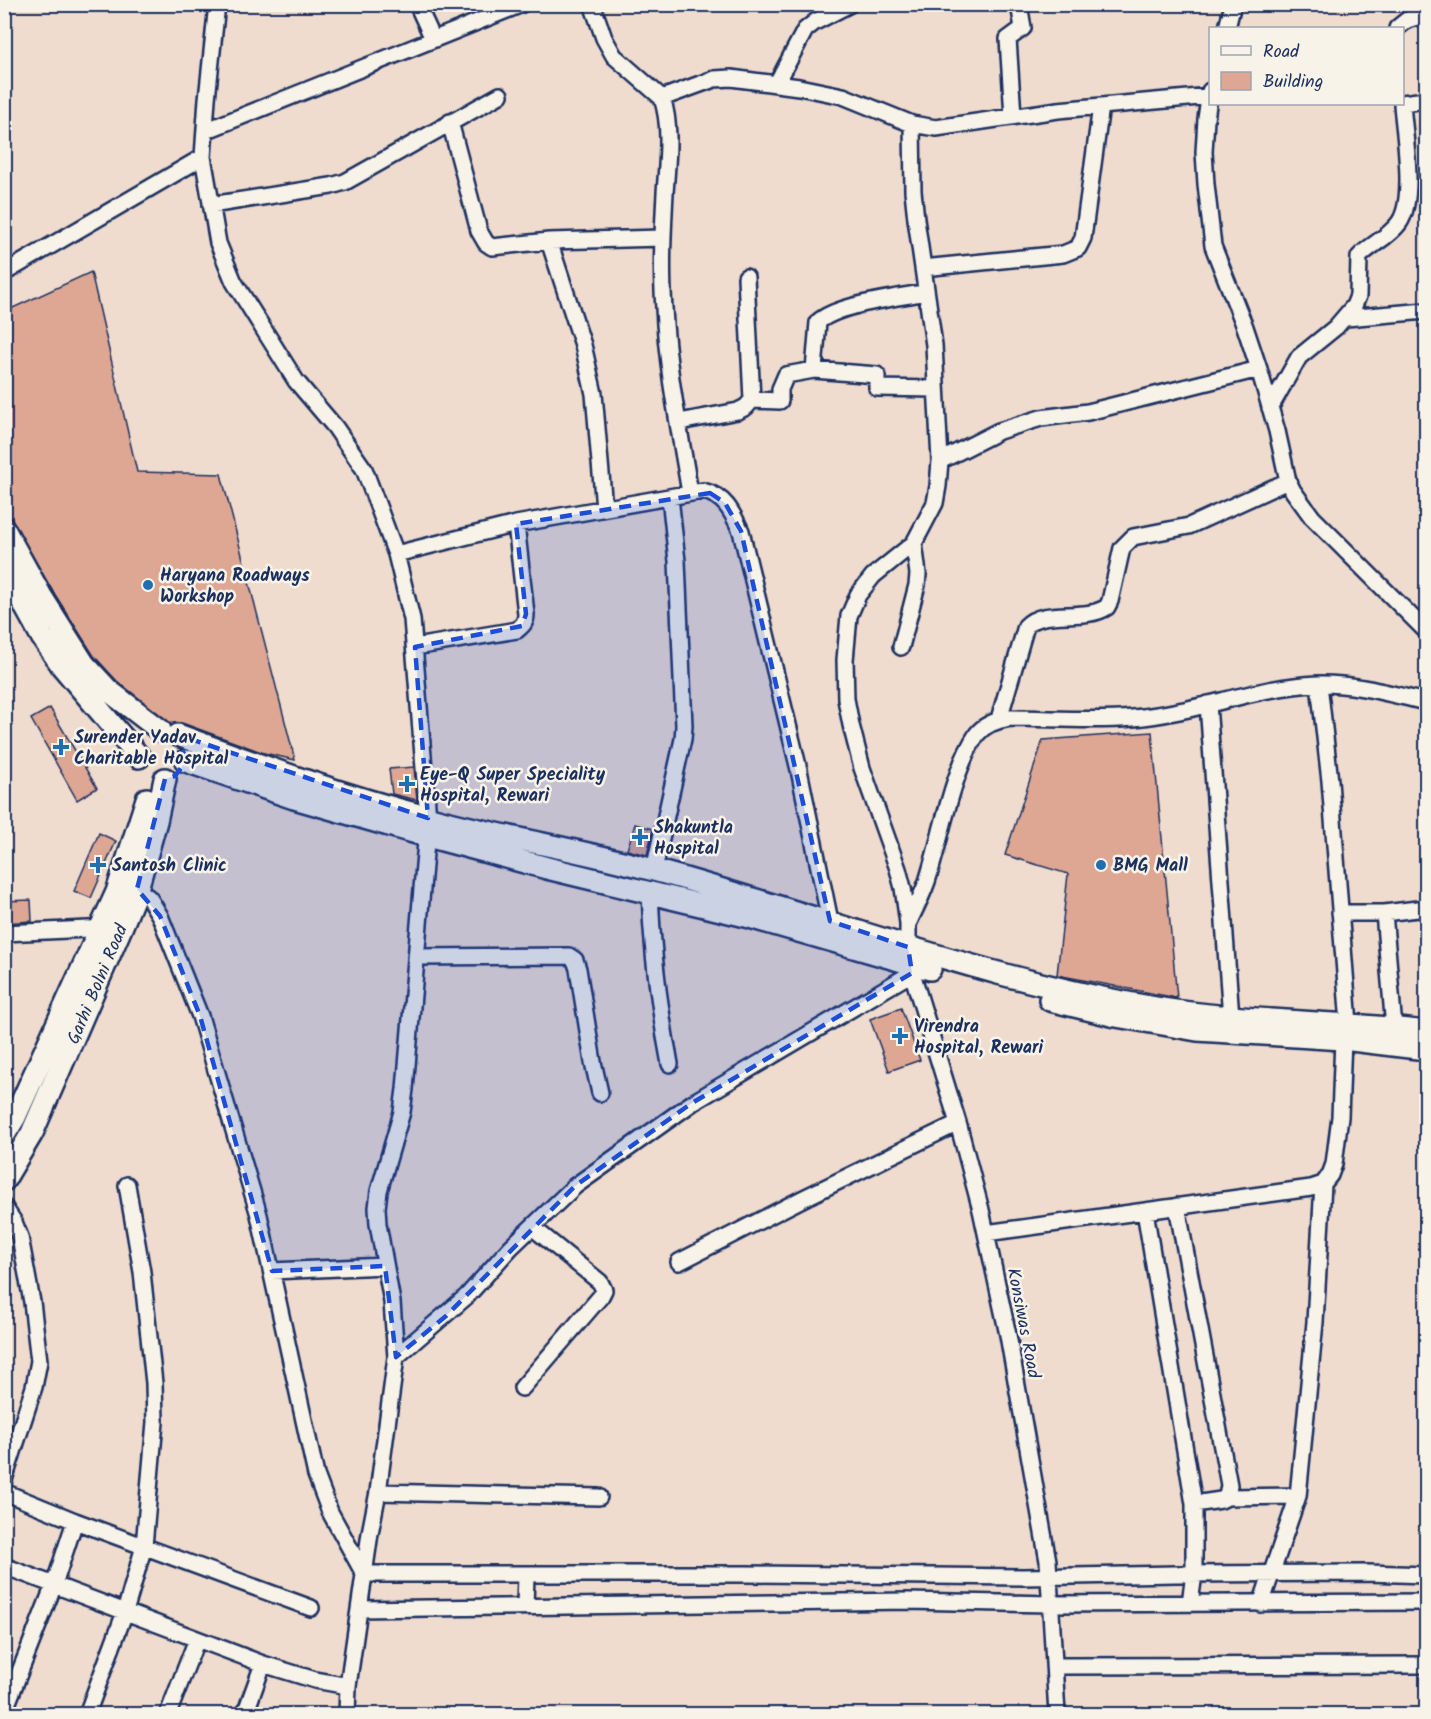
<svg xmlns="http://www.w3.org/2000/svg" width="1431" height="1719" font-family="Kalam,sans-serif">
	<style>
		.building { fill: #dda794; stroke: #1b2f5e; stroke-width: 1.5 }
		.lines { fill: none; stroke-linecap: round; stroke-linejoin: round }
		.street-casing { stroke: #1b2f5e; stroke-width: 20 }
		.secondary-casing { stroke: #1b2f5e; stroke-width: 26 }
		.street { stroke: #f7f3e8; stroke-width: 15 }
		.secondary { stroke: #f7f3e8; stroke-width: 21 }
		.marked { fill: #1d4ed8; fill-opacity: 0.2; stroke: #1d4ed8; stroke-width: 4.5; stroke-dasharray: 12 8; stroke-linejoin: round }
		.poi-dot { fill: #1f6fb2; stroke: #f7f3e8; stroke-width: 2 }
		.labels { text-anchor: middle; stroke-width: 5; stroke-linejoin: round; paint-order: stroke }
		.poi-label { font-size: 18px; font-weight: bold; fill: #1b2f5e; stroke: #f7f3e8; text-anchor: start }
		.street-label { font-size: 18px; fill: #1b2f5e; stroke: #f7f3e8 }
	</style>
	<rect width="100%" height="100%" fill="#efdccf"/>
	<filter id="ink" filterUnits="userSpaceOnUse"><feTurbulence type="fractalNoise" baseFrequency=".0167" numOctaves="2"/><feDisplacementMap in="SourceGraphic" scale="12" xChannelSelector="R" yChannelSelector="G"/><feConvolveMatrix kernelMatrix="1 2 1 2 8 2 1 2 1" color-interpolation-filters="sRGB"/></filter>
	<g filter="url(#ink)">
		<!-- building -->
		<path class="building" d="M91 272 137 472 221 474 295 760 264 753 182 723 169 722 117 681 94 656 52 590 4 506V312Z
			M50 708 97 788 77 800 31 719Z
			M1152 732 1177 998 1057 975 1068 874 1005 855 1043 740Z
			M414 767 417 800 392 794 389 769Z
			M635 824 653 829 647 855 627 850Z
			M99 833 116 841 91 898 74 891Z
			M31 900 32 921 4 923V901Z
			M901 1008 920 1060 889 1071 870 1019Z"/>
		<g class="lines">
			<defs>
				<path id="street" d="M217 4 207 99 203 157 218 243 234 282 296 381 335 427 364 469 396 554 412 619 428 818 405 1089 402 1112 379 1191 377 1208 378 1224 392 1302 396 1357 378 1492 370 1533 348 1686 347 1714
					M417 4 433 39
					M592 4 604 38 614 56 662 98C672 127 667 162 665 193 663 231 661 270 664 308 667 370 680 432 690 493
					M1227 28 1233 4
					M1397 28 1407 20 1426 14
					M777 83 805 30 815 22 850 4
					M1210 91 1206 119 1204 152 1206 184 1213 246 1245 327 1259 369 1277 431 1288 481 1293 491 1312 517 1426 631
					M662 98 714 79 731 78 799 87 843 96 912 124 936 128 1058 110 1210 96
					M1402 103 1426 100
					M1013 116 1008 39 1023 28 1019 4
					M450 122 479 231 486 243 492 247 549 241 663 238
					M912 124 913 191 916 219 934 345 940 461 938 486 935 503 914 543 873 576 858 595 849 616 845 660 846 699 851 725 862 768 898 869 903 888 908 923V947L912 973 958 1123 981 1210 1008 1335 1048 1561 1057 1714
					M205 131 522 4
					M211 205 331 186 345 182 500 95
					M549 241 583 345 594 394 604 508
					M923 268 1063 254 1078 248 1083 238 1101 106
					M4 273 203 157
					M1346 318 1426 311
					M814 370 877 375V388L936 389
					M752 400 780 401V389L786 375 814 370 818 322C838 304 898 298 926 292
					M1270 408 1299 357 1336 327 1354 306 1358 296 1359 257C1371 244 1388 238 1399 223 1416 200 1404 133 1402 104
					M679 422 738 411 746 407 752 400 746 277
					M940 461 999 431 1041 418 1088 412 1259 369
					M396 554 516 524 703 491C725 496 732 512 741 531L799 770 830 921
					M415 647 517 630C523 625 526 622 526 614L516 524
					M901 647 917 585 918 574 914 543
					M1319 684 1330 781 1349 1024
					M1208 704 1231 1017
					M999 719 1026 626C1044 607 1084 622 1107 607L1110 601 1122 548 1133 537 1189 526 1288 481
					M654 870 683 739 684 726 677 561 670 497
					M129 886 137 889 149 898 160 916 200 1016 259 1215 316 1475 330 1512 364 1574H744L1023 1577 1176 1574 1368 1573 1426 1575
					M650 893C652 950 659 1007 670 1064
					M1340 913H1384
					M909 922C916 906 925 891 929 875 942 833 953 770 977 734 985 724 997 720 1010 718 1050 718 1093 722 1133 718 1196 713 1256 686 1318 684 1354 683 1391 694 1426 702
					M4 933 109 928
					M416 957 569 956 575 960 578 969 593 1062 600 1093
					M1394 1028 1384 913 1426 908
					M1177 1206 1229 1485 1227 1497 1221 1500 1194 1504
					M4 1207 14 1222 20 1237 32 1302 39 1361 34 1387 4 1480
					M1145 1211 1194 1504V1574L1190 1603
					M986 1233 1311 1188 1323 1184 1330 1175 1334 1164 1340 1117 1343 1039
					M679 1262 802 1199 958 1123
					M272 1271 385 1266
					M396 1357 467 1296 511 1247 575 1186 692 1103 912 973
					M522 1388 601 1296 604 1290 600 1282 532 1227
					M4 1492 75 1521 311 1608
					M378 1492 599 1497
					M1227 1497 1298 1496
					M4 1566 263 1664 315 1680 348 1686
					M1261 1604 1298 1496 1315 1322 1323 1184
					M525 1606 526 1575
					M359 1609 907 1601 1051 1604 1426 1602
					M1056 1666 1426 1665
					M4 1712 54 1585 75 1521
					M87 1714 125 1612 144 1546 155 1422 154 1383 142 1272 127 1185
					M168 1714 197 1639
					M245 1714 263 1664"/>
				<path id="secondary" d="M4 529 41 596 84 664 108 690 160 730
					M4 568 42 637 63 667 139 757
					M178 735C261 766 344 796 430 818 505 838 582 850 657 871 829 918 998 985 1175 1011 1258 1023 1343 1021 1426 1032
					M186 761 294 798 427 836 547 868 746 916 930 969
					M1050 1000 1116 1016 1197 1030 1343 1039 1426 1049
					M4 1135 15 1117 117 892 147 799
					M4 1180 32 1133 121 928 137 889 156 821 165 779"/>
			</defs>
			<!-- street casing -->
			<use href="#street" class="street-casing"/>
			<!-- secondary casing -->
			<use href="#secondary" class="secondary-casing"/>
			<!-- street -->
			<use href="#street" class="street"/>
			<!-- secondary -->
			<use href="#secondary" class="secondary"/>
		</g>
	</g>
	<!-- marked area -->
	<path class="marked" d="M710 493 725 503 741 531 830 921 908 947 912 973 692 1103 575 1186 446 1316 396 1357 385 1266 272 1271 200 1016 160 916 137 889 165 779 175 776 186 761 178 735 428 818 415 647 522 626 526 614 516 524Z"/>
	<!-- markers -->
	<g class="poi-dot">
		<circle cx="148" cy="585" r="6"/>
		<path d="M58 738h6v6h6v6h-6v6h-6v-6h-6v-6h6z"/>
		<path d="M404 775h6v6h6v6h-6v6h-6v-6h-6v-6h6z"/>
		<path d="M637 828h6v6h6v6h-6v6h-6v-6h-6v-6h6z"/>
		<path d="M95 856h6v6h6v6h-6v6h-6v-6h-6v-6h6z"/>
		<circle cx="1101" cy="865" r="6"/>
		<path d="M897 1027h6v6h6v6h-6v6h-6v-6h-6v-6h6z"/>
	</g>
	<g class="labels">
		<!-- poi labels -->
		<g class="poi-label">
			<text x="160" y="581">Haryana Roadways<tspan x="160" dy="21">Workshop</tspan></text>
			<text x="74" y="743">Surender Yadav<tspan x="74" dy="21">Charitable Hospital</tspan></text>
			<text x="420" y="780">Eye-Q Super Speciality<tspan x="420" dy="21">Hospital, Rewari</tspan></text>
			<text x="654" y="833">Shakuntla<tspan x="654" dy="21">Hospital</tspan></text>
			<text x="112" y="871">Santosh Clinic</text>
			<text x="1113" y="871">BMG Mall</text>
			<text x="914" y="1032">Virendra<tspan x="914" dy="21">Hospital, Rewari</tspan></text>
		</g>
		<!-- street labels -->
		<g class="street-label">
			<text transform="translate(97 984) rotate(-67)" y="6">Garhi Bolni Road</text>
			<text transform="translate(1024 1323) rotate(79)" y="6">Konsiwas Road</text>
		</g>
	</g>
	<!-- margin -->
	<rect width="1431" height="1719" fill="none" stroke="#f7f3e8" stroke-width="24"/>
	<rect x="12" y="12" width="1407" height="1695" fill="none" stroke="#1b2f5e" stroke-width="2" filter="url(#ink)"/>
	<!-- legend -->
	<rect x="1209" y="27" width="195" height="78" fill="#f7f3e8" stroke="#9fa5b1" stroke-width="1.5"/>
	<rect x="1221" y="46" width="30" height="9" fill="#f7f3e8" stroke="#9fa5b1" stroke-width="1.5"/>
	<text x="1263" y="57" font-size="18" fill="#1b2f5e">Road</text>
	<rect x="1221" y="72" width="30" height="18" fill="#dda794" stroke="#9fa5b1" stroke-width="1.5"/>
	<text x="1263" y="87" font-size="18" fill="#1b2f5e">Building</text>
</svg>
